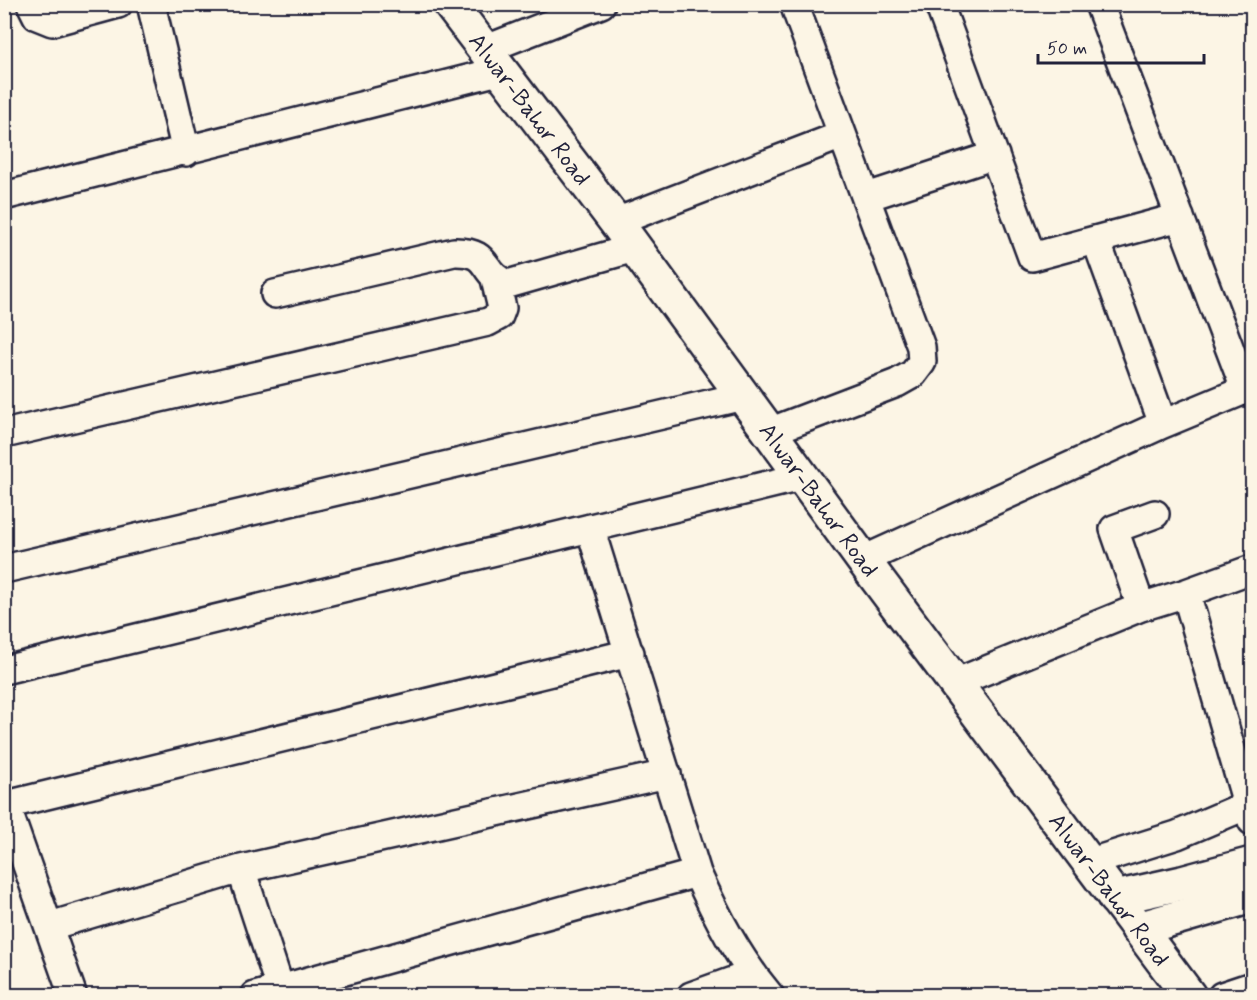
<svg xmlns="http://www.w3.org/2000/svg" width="1257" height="1000" font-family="Mynerve,sans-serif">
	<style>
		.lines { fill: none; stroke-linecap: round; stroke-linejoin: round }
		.minor-casing { stroke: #22223b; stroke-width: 32 }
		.major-casing { stroke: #22223b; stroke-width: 38 }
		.minor { stroke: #fcf5e5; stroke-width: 27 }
		.major { stroke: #fcf5e5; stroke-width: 33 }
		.labels { text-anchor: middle; stroke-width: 6; stroke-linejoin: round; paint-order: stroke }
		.street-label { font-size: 24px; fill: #22223b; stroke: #fcf5e5 }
	</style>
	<rect width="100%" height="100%" fill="#fcf5e5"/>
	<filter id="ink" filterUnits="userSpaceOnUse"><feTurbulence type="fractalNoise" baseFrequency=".0167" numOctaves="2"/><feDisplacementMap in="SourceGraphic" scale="12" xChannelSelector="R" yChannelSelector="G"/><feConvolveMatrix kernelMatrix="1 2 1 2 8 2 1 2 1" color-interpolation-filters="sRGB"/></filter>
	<g filter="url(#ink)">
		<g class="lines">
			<defs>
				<path id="minor" d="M31 4 37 16 52 22 118 4
					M151 4 186 152
					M939 4 1032 257 1180 217
					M1099 4 1245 389
					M484 50 601 4
					M4 196 499 71
					M867 197 995 155
					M616 222 842 135
					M1096 240 1163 424
					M275 294 454 252C493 251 479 274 508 284L634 248
					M769 432 897 383 913 374 922 362 921 347 794 4
					M4 434 488 322 499 316 502 308 495 279
					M590 528 697 873C717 917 738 958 770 996
					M863 560 1163 424 1252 387
					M4 569 743 396
					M1252 569 1186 593 1252 821
					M1141 607 1186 593
					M4 670 801 477
					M955 683 1141 607 1114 529 1155 514
					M4 800 73 996
					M6 805 630 653
					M1088 863 1177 835 1252 803
					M241 869 280 988
					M50 926 241 869 667 774
					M255 996 697 873
					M691 996 752 974
					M1222 996 1252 986"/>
				<g id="major">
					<path id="s1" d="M450 4 616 222 863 560 1189 996"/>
					<path d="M1115 898 1182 883 1252 864"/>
					<path d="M1138 929 1252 896"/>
				</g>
			</defs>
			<!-- minor casing -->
			<use href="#minor" class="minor-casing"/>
			<!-- major casing -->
			<use href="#major" class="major-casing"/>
			<!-- minor -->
			<use href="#minor" class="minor"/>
			<!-- major -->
			<use href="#major" class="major"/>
		</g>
	</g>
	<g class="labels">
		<!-- street labels -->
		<g class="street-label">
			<text dy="8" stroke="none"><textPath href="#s1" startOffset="132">Alwar-Bahor Road</textPath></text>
			<text dy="8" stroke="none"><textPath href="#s1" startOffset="618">Alwar-Bahor Road</textPath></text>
			<text dy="8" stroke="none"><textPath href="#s1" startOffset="1104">Alwar-Bahor Road</textPath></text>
		</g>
	</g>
	<!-- margin -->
	<rect width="1257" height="1000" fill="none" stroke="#fcf5e5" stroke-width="24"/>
	<rect x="12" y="12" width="1233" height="976" fill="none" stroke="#22223b" stroke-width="2" filter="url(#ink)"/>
	<!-- scale -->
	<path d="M1038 54v9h166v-9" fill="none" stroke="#22223b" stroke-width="3"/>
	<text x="1047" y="54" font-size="18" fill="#22223b" stroke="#fcf5e5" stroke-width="4.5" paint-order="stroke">50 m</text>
</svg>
